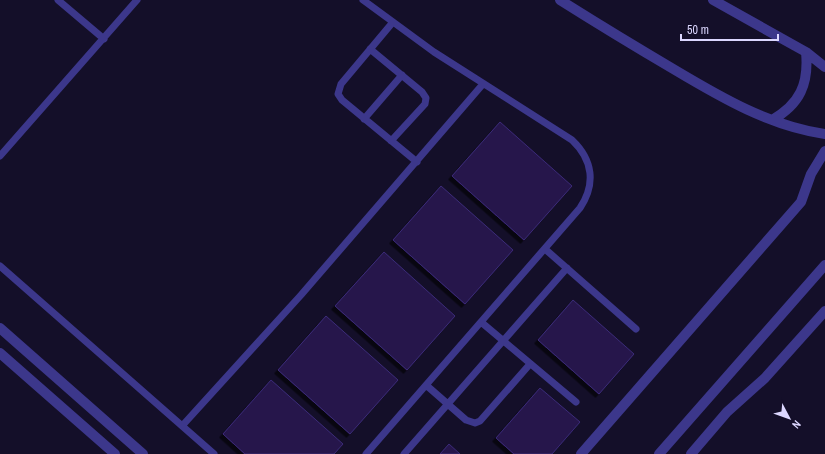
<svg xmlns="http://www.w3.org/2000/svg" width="825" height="454" font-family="'Archivo Narrow',sans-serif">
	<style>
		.building { fill: #25194b; stroke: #3c2a79; filter: url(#shadow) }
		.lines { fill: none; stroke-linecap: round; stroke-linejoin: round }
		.lane { stroke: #3c378b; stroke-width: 7 }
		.street { stroke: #3c378b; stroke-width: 10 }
	</style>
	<defs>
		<filter id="shadow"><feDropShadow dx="-3.5" dy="3.5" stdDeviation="0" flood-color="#0009"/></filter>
	</defs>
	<rect width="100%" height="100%" fill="#140f29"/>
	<!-- building -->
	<path class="building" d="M500 122 572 186 524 240 452 176Z
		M441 186 513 250 465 304 393 240Z
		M384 252 455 316 407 370 335 306Z
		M573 300 634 354 599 394 538 340Z
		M326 316 398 380 350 434 278 370Z
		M271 380 343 444 334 454H245L223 434Z
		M540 388 580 422 552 454H514L496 438Z
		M449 444 460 454H440Z"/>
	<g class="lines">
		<!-- lane -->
		<path class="lane" d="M58 0 104 39
			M363 0 434 52 572 140C593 160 596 184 580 208L366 454
			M393 22 341 84 338 94 342 100 417 162
			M370 49 422 92 426 98 425 104 391 141
			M364 119 402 75
			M0 156 137 0
			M545 249 636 329
			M0 266 214 454
			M481 322 576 402
			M426 385 466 420 475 423 480 421 530 364
			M182 426 301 295 483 84
			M404 454 567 268"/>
		<!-- street -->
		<path class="street" d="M560 0C598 24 636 47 675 70 722 98 770 126 825 134
			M713 0 806 52 825 67
			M772 120C800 104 809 84 806 52
			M0 328 143 454
			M0 353 115 454
			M581 454 801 202 811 174 825 151
			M659 454 825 265
			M691 454 727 412 765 378 825 311"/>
	</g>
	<!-- north arrow -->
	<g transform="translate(789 418) rotate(131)" stroke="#140f29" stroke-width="3" paint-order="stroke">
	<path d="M0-3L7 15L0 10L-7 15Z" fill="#dcd7ff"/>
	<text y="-6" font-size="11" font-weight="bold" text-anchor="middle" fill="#dcd7ff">N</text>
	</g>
	<!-- scale -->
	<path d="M681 34v6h97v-6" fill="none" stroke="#dcd7ff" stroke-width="2"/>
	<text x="687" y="34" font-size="12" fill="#dcd7ff" stroke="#140f29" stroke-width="3" paint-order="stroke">50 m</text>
</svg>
